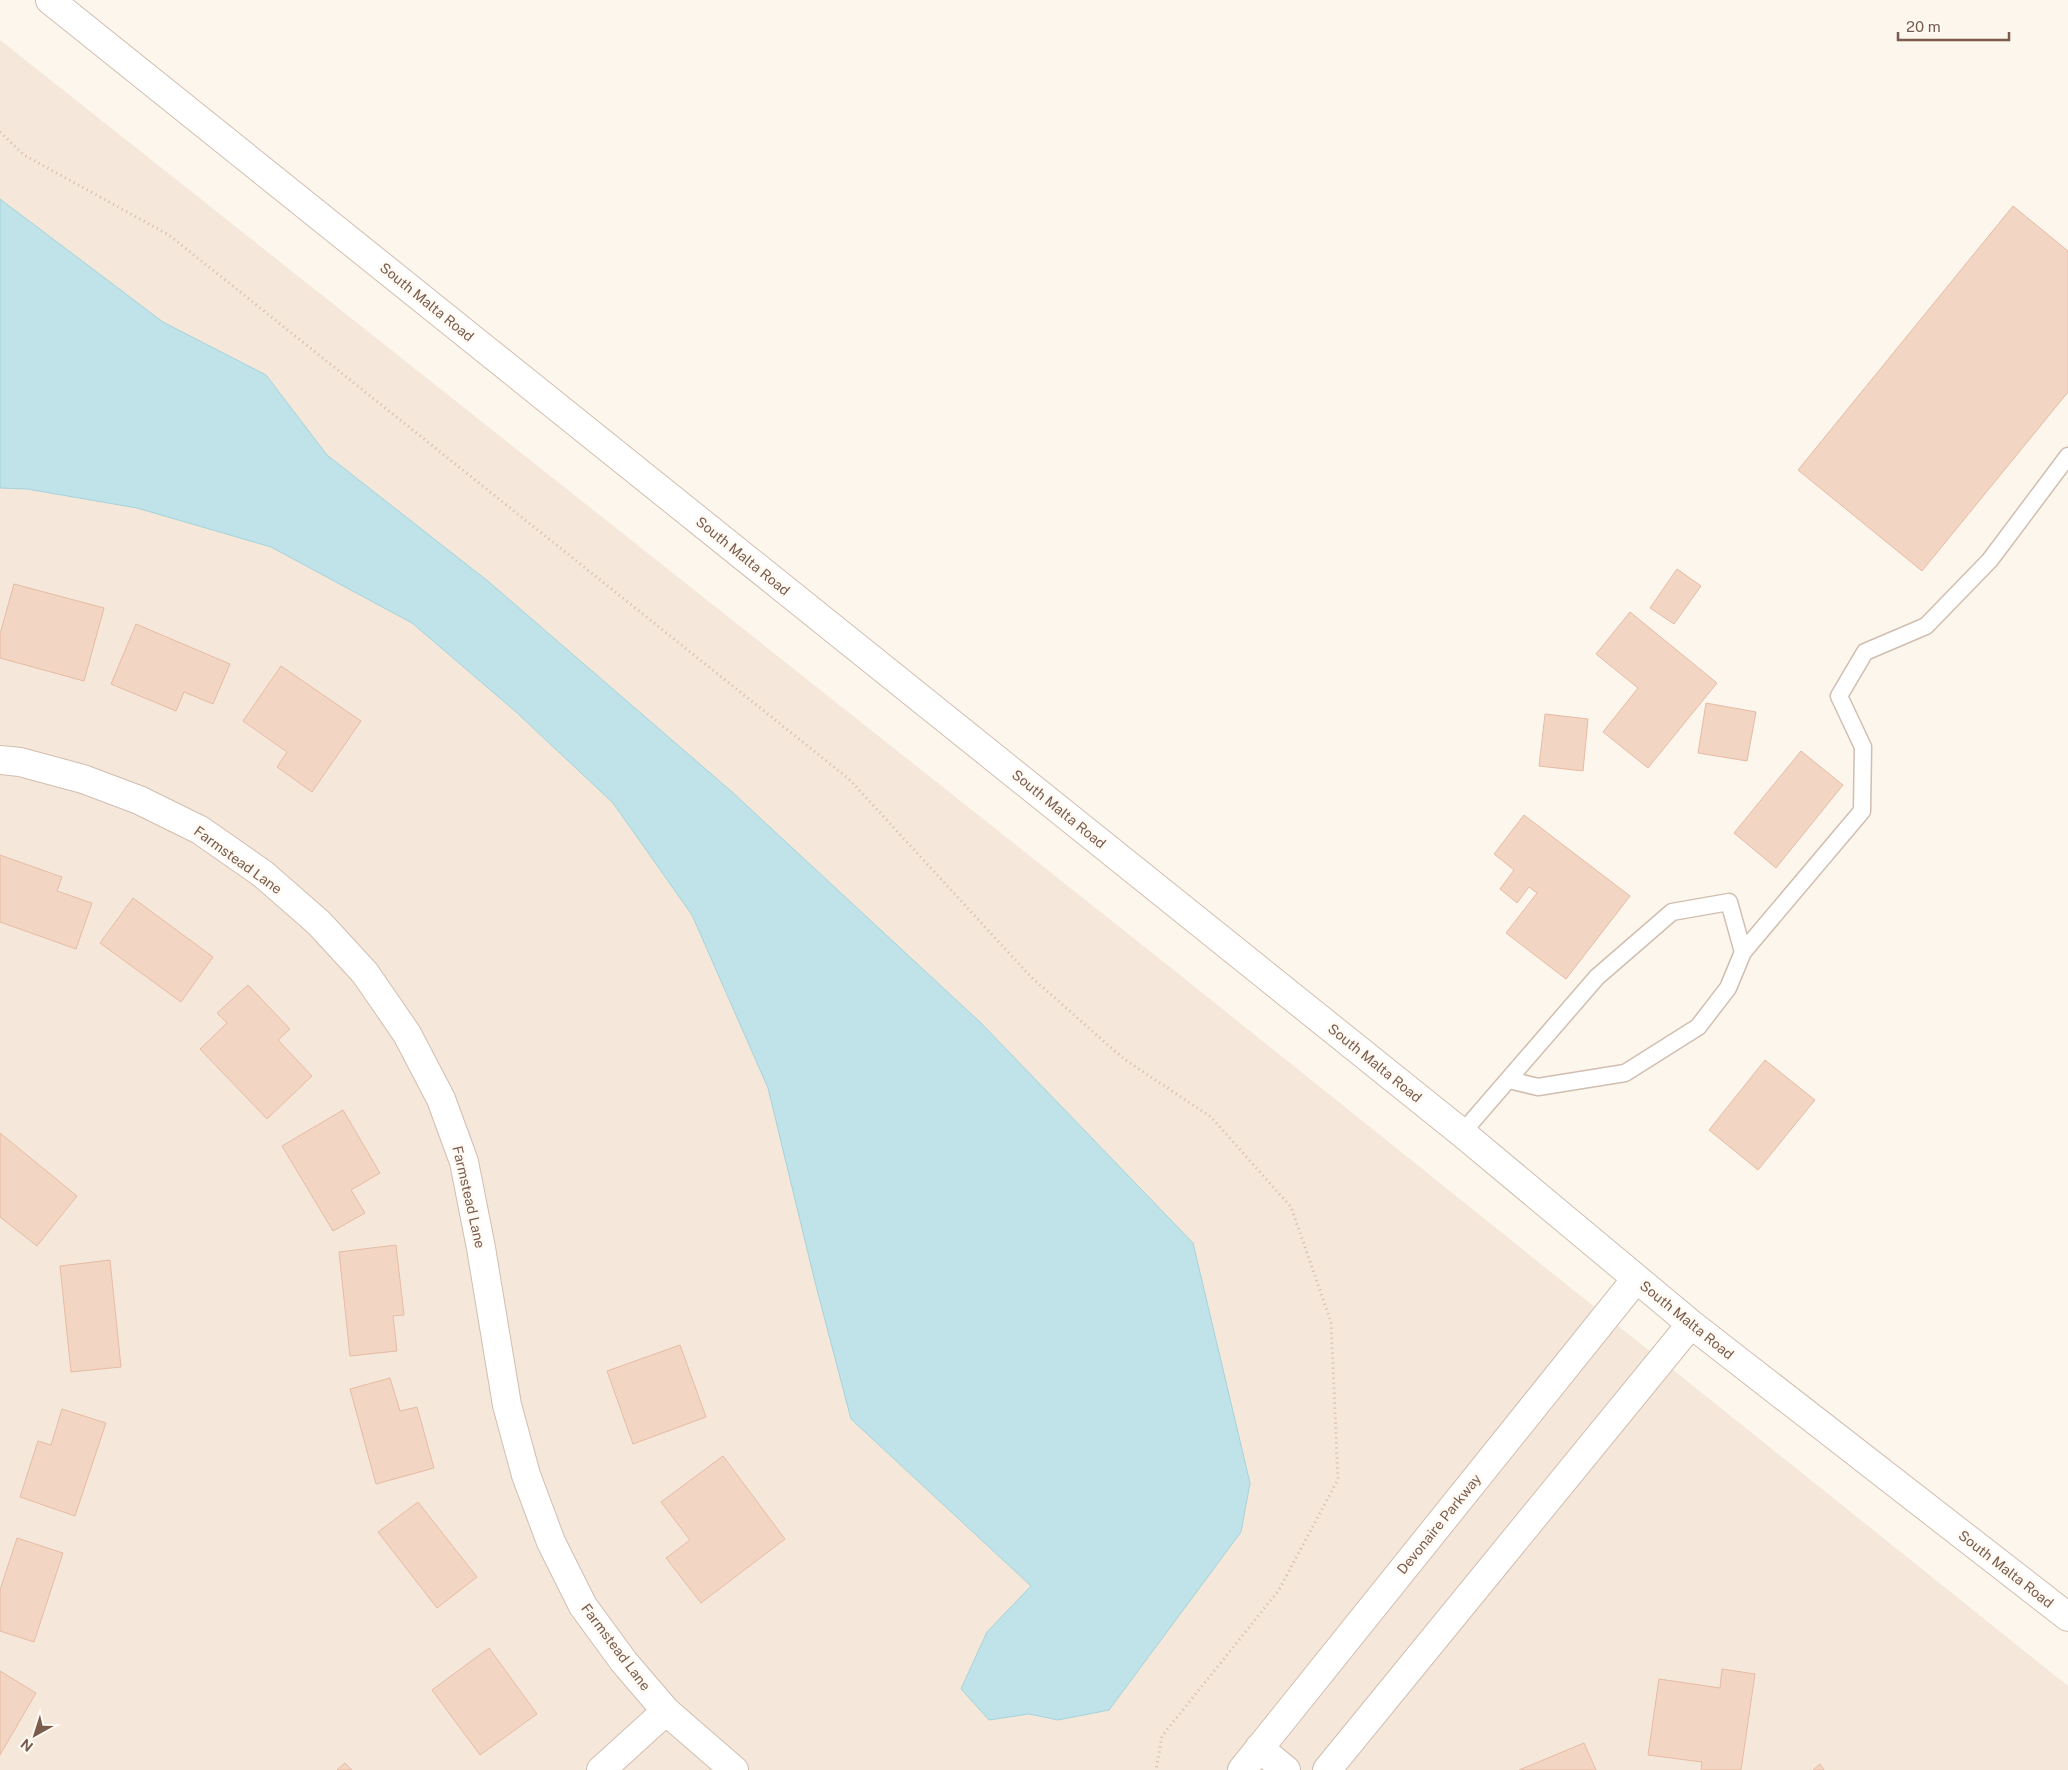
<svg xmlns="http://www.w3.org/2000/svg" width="2068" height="1770" font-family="'Public Sans',sans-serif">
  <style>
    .residential { fill: #f5e8da }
    .water { fill: #bfe3e8; stroke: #a5d3da }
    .building { fill: #f3d5c3; stroke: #e6bba3 }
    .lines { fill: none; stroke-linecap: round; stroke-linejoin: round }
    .service-casing { stroke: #d1beb0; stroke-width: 19 }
    .minor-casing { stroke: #d1beb0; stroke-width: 30 }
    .path { stroke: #d9b8a5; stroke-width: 3; stroke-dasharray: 1 4; stroke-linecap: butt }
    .service { stroke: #fff; stroke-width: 16 }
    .minor { stroke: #fff; stroke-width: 28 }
    .labels { text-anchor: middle; stroke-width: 5; stroke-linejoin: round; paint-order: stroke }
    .street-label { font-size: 14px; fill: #7a5c4d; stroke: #fffaf3 }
  </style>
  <rect width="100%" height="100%" fill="#fdf6ec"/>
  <path class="residential" d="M0,40L1165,963L2068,1686V1770H0Z"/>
  <path class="water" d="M0,199L163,322L266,375L327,455L489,582L731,791L981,1023L1193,1243L1250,1483L1241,1532L1109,1710L1058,1720L1029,1714L989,1720L961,1689L987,1632L1031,1586L851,1419L815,1282L768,1088L692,915L613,803L515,711L412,623L271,547L137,508L27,489L0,488Z"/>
  <path class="building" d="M2013,206L2068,251V392L1922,571L1798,470Z
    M1677,569L1701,586L1674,624L1650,608Z
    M14,584L104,608L84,681L0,658V634Z
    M1630,612L1717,683L1648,768L1603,732L1638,688L1596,654Z
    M136,624L230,664L213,704L184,692L176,711L111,684Z
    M281,666L361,721L312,792L277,767L287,752L243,721Z
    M1706,703L1756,712L1747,761L1698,753Z
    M1545,714L1588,719L1583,771L1539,766Z
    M1801,751L1843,785L1776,868L1734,833Z
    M1524,815L1630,896L1566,979L1506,933L1537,893L1529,887L1517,903L1500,889L1514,870L1494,854Z
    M0,855L62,877L57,891L92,903L76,949L0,922Z
    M133,898L213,957L181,1002L100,943Z
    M248,985L290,1029L278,1040L312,1076L267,1119L200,1049L227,1023L217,1013Z
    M1765,1060L1815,1100L1758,1170L1709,1130Z
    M343,1110L380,1173L351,1190L365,1213L333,1231L282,1146Z
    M0,1133L77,1196L37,1246L0,1217Z
    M396,1245L404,1315L393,1316L397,1351L350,1356L339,1252Z
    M110,1260L121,1367L71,1372L60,1266Z
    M680,1345L706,1417L633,1444L607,1371Z
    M390,1378L400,1411L417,1407L434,1468L376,1484L350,1389Z
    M62,1409L106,1423L75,1516L20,1497L38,1441L51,1445Z
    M723,1456L785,1539L701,1603L666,1558L690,1540L661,1502Z
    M418,1502L477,1577L437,1608L378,1532Z
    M17,1538L63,1553L34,1642L0,1631V1590Z
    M489,1648L537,1714L480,1755L432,1690Z
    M1722,1669L1755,1674L1741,1770H1701L1702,1762L1648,1755L1659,1679L1720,1688Z
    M0,1671L36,1693L0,1755Z
    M1584,1743L1596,1770H1519Z
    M345,1763L352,1770H337Z
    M1820,1764L1824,1770H1813Z"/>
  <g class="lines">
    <defs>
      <path id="service" d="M1743,952L1862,811L1863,747L1839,696L1865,652L1926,626L1990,560L2068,456
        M1462,1133L1597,977L1672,912L1729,902L1743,952L1728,988L1698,1027L1625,1073L1538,1087L1509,1080"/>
      <path id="minor" d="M50,0L1462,1133L1691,1324L2068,1617
        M0,760L20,762L83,779L139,800L200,830L263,874L319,923L365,973L407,1034L441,1099L464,1162L481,1248L507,1405L526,1475L551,1542L583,1606L624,1662L666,1711L734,1770
        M1259,1748L1286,1770
        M601,1770L666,1711
        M1242,1770L1636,1279
        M1327,1770L1691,1324"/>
    </defs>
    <use href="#service" class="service-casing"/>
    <use href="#minor" class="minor-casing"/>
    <path class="path" d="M0,132L24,155L169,235L849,779L1031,977L1124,1059L1211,1117L1291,1207L1331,1322L1338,1479L1279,1590L1162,1736L1156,1770"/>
    <use href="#service" class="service"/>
    <use href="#minor" class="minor"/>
  </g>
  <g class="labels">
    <g class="street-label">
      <text transform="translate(427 302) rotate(39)" y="5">South Malta Road</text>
      <text transform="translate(743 556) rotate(39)" y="5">South Malta Road</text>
      <text transform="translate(1059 809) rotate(39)" y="5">South Malta Road</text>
      <text transform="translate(238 860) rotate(36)" y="5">Farmstead Lane</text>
      <text transform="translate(1375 1063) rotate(39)" y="5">South Malta Road</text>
      <text transform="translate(469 1197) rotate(77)" y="5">Farmstead Lane</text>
      <text transform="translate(1687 1320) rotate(39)" y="5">South Malta Road</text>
      <text transform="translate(1439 1524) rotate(-51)" y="5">Devonaire Parkway</text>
      <text transform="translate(2006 1569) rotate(38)" y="5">South Malta Road</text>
      <text transform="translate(616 1647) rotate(53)" y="5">Farmstead Lane</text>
    </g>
  </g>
  <g transform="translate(35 1735) rotate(219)" stroke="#fffaf3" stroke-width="4" paint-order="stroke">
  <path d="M0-4L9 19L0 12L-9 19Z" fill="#7a5c4d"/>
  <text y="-8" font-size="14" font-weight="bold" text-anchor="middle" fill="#7a5c4d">N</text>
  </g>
  <path d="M1898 32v8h111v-8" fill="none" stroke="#7a5c4d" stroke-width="2.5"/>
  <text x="1906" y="32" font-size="15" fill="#7a5c4d" stroke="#fffaf3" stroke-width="4" paint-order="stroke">20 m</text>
</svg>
